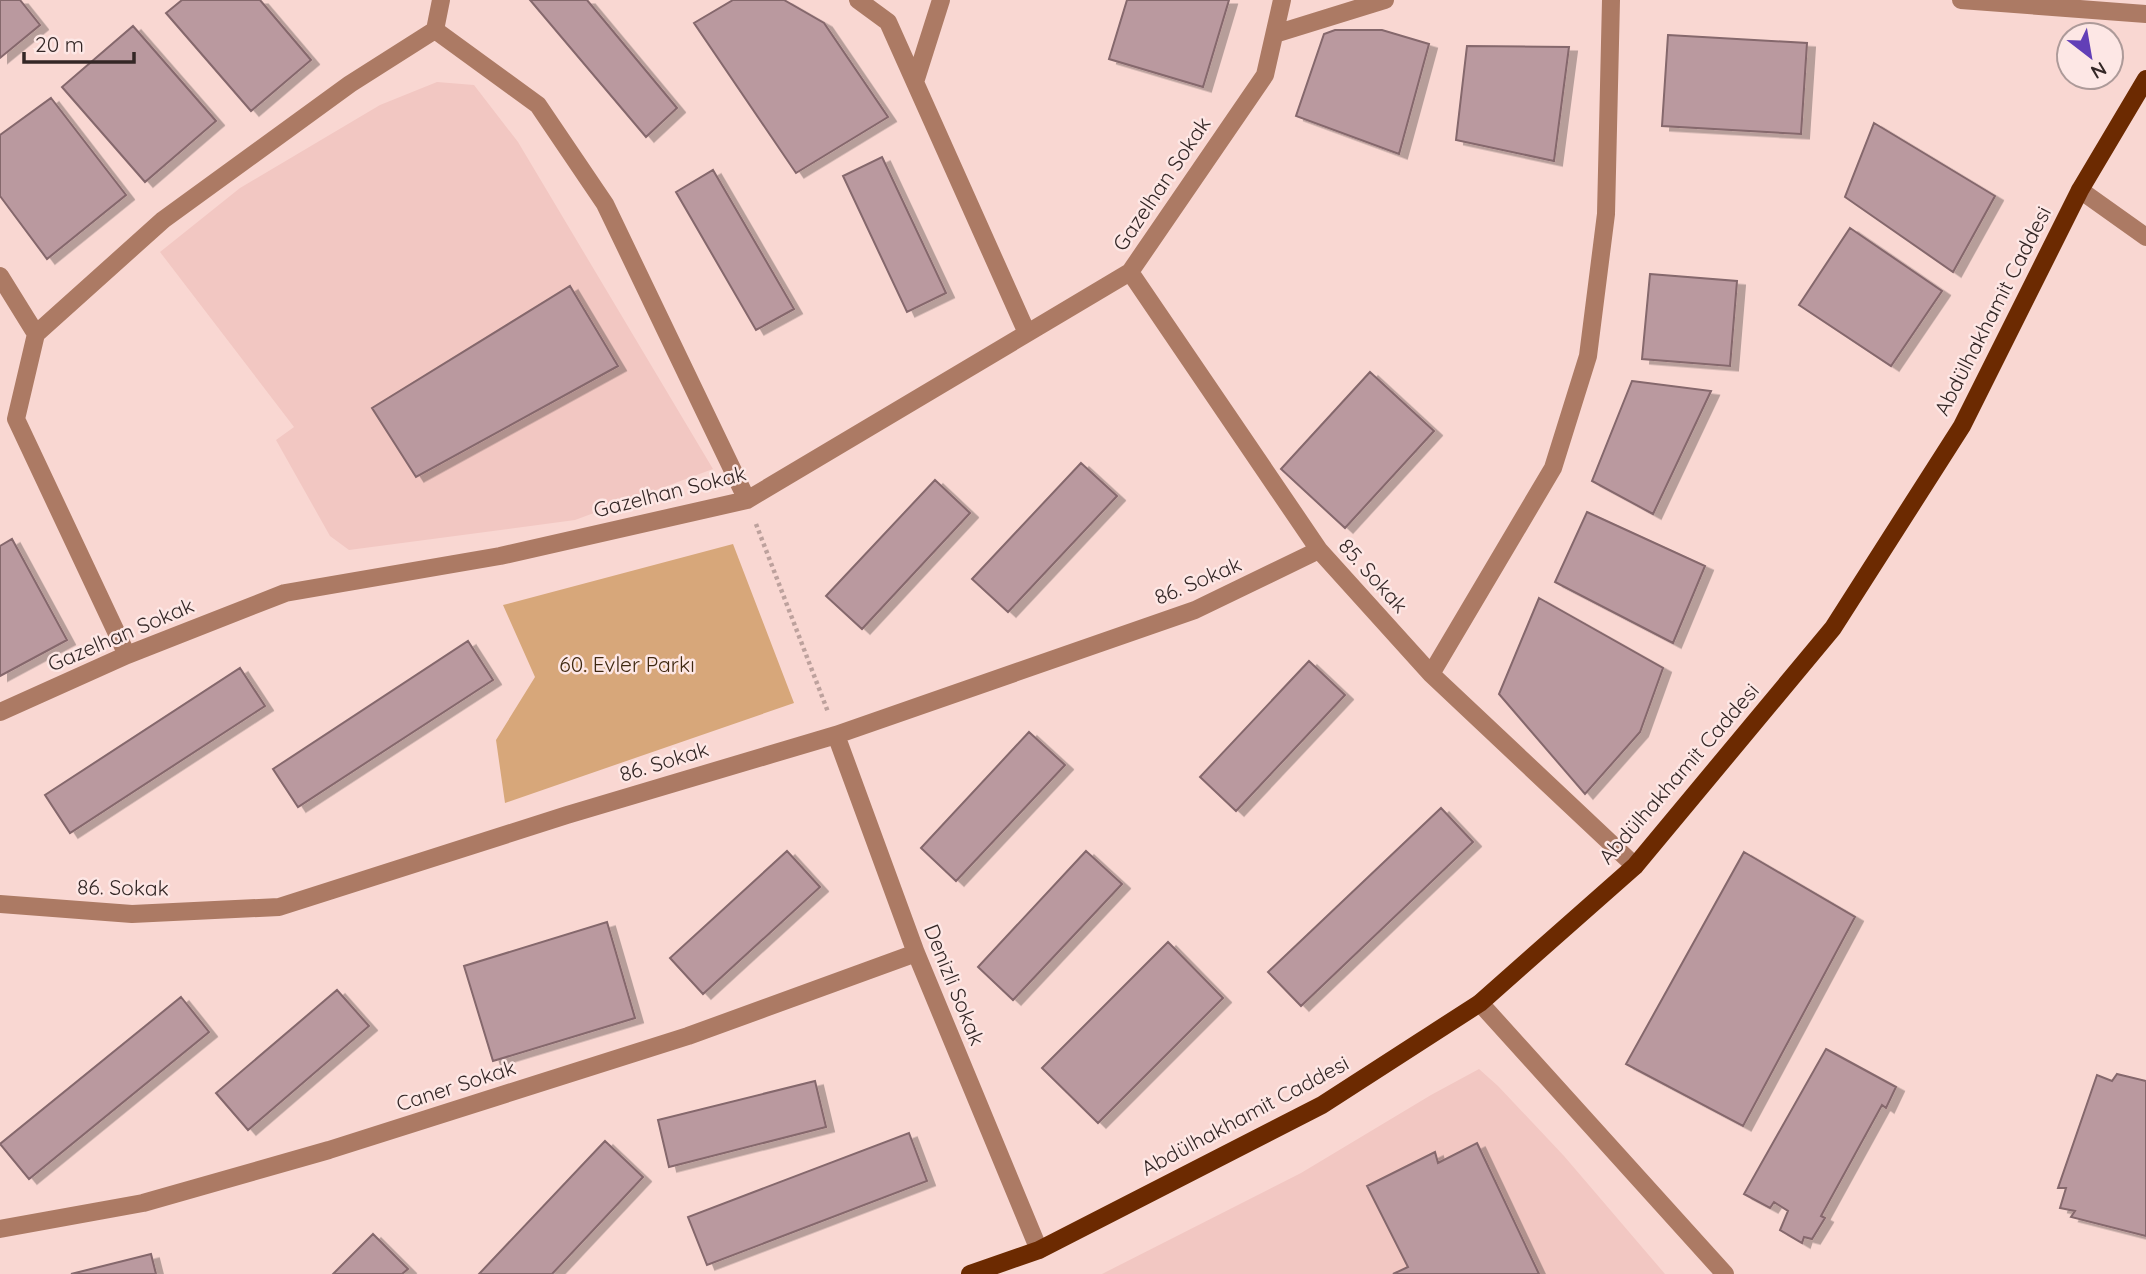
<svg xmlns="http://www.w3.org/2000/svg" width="2146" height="1274" font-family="Quicksand,sans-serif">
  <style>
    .built { fill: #f2c7c2 }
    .green { fill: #d7a77a }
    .building { fill: #ba999f; stroke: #85676c; stroke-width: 2; filter: url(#shadow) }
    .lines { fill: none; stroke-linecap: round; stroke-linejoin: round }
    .path { stroke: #bda19d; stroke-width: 4.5; stroke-dasharray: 3.5 3.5; stroke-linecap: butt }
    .minor { stroke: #ac7a64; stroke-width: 18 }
    .major { stroke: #6c2a01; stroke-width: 18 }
    .labels { text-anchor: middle; stroke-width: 5; stroke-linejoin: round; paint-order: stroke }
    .street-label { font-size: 21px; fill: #342726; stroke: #fde7e5 }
    .park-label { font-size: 21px; fill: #3f2810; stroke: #fde7e5 }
  </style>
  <defs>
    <filter id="shadow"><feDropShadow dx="8" dy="4.5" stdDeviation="0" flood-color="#0004"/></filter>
  </defs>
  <rect width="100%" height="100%" fill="#f9d7d2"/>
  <path class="built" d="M437,82L474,85L518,142L713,469L575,520L349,550L330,536L276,440L294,427L160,252L240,188L380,105Z
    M1479,1069L1498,1086L1564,1156L1665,1274H1102L1301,1173L1431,1095Z"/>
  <path class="green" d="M733,544L794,703L505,803L496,740L535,677L503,605Z"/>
  <path class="building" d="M0,0H20L40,25L0,58Z
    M182,0H260L311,60L251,111L166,13Z
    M530,0H587L677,108L646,137Z
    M733,0H784L824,23L888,117L796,173L694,23Z
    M1127,0H1229L1203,87L1109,59Z
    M133,26L216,121L145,182L62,87Z
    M1335,30H1382L1429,44L1399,154L1296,116L1324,34Z
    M1668,35L1807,43L1801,134L1662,126Z
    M1467,46L1569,47L1554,161L1456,140Z
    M51,98L126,195L47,259L0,196V135Z
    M1874,123L1995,196L1953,272L1845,197Z
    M882,157L946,293L907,312L843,176Z
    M713,170L794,309L756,330L676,192Z
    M1850,228L1942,291L1891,366L1799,305Z
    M1650,274L1737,281L1730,366L1642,359Z
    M570,286L618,366L416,477L372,408Z
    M1370,372L1434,431L1345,528L1281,469Z
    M1632,381L1711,391L1653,514L1592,481Z
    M1081,463L1117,496L1008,612L972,579Z
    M935,480L970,513L862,629L826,596Z
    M1587,512L1705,566L1673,643L1555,582Z
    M12,539L67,640L0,676V546Z
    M1539,598L1663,668L1640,732L1585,794L1499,694Z
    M468,641L493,680L298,807L273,769Z
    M1309,661L1345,695L1236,811L1200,777Z
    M240,668L265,706L70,833L45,795Z
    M1029,732L1065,765L956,881L921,848Z
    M1441,808L1473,842L1301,1006L1268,972Z
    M787,851L820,887L703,994L670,958Z
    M1086,851L1122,884L1013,1000L978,967Z
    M1744,852L1855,917L1743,1126L1626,1064Z
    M607,922L635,1018L493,1061L464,966Z
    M1168,942L1223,998L1098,1123L1042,1068Z
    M337,990L369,1026L248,1130L216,1093Z
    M181,997L209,1032L29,1179L0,1144Z
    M1826,1049L1896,1087L1886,1108L1882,1105L1821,1216L1825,1218L1812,1239L1804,1237L1802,1243L1780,1230L1788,1211L1774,1202L1770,1208L1744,1194Z
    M2117,1074L2146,1081V1236L2071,1217L2075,1211L2060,1208L2066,1188H2058L2097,1075L2112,1081Z
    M815,1081L826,1127L669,1167L658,1120Z
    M909,1133L927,1181L707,1265L688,1217Z
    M605,1141L643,1177L552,1274H479Z
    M1477,1143L1539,1274H1393L1408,1267L1367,1186L1435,1152L1438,1163Z
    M373,1234L408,1269L402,1274H333Z
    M151,1254L156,1274H71Z"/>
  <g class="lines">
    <path class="path" d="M756,524L828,712"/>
    <path class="minor" d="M441,0L435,30L538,105L605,204L747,500
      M858,0L888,22L1027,333
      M1961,0L2146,14
      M1275,34L1385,0
      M915,82L941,0
      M2080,190L2146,237
      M1130,272L1319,550L1431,674L1635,866
      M0,276L36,334
      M127,655L16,419L36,334L163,220L350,84L435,30
      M1431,674L1553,468L1588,356L1606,214L1611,0
      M0,712L127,655L285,593L500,556L747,500L1130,272L1265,75L1282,0
      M836,735L916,953L1039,1250
      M0,904L132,914L279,907L567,815L836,735L1195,610L1319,550
      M1480,1003L1725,1274
      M0,1229L143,1203L329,1150L688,1036L916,953"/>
    <path class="major" d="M970,1274L1039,1250L1322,1105L1480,1003L1635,866L1833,628L1962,426L2080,190L2146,79"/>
  </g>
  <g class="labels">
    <g class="street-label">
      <text transform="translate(1162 184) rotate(-56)" y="7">Gazelhan Sokak</text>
      <text transform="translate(1993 311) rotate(-63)" y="7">Abdülhakhamit Caddesi</text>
      <text transform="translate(670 492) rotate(-14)" y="7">Gazelhan Sokak</text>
      <text transform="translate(1373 576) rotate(48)" y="7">85. Sokak</text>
      <text transform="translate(1198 581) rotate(-23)" y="7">86. Sokak</text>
      <text transform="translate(121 635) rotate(-23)" y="7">Gazelhan Sokak</text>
      <text transform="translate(664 762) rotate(-17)" y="7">86. Sokak</text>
      <text transform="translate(1679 774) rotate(-49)" y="7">Abdülhakhamit Caddesi</text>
      <text transform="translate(123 888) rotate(1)" y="7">86. Sokak</text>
      <text transform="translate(954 985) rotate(68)" y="7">Denizli Sokak</text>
      <text transform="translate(456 1086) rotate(-18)" y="7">Caner Sokak</text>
      <text transform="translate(1245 1116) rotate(-28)" y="7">Abdülhakhamit Caddesi</text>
    </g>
    <g class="park-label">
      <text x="627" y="672">60. Evler Parkı</text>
    </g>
  </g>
  <g transform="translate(2090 56) rotate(149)"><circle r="33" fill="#fde7e5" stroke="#ad9a99" stroke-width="2"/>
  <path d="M0-5L12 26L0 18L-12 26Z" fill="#623fb7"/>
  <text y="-10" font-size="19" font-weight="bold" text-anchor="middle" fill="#342726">N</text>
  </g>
  <path d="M24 52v10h110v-10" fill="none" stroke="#342726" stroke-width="3.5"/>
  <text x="35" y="52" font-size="21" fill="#342726" stroke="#fde7e5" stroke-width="5" paint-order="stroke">20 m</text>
</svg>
